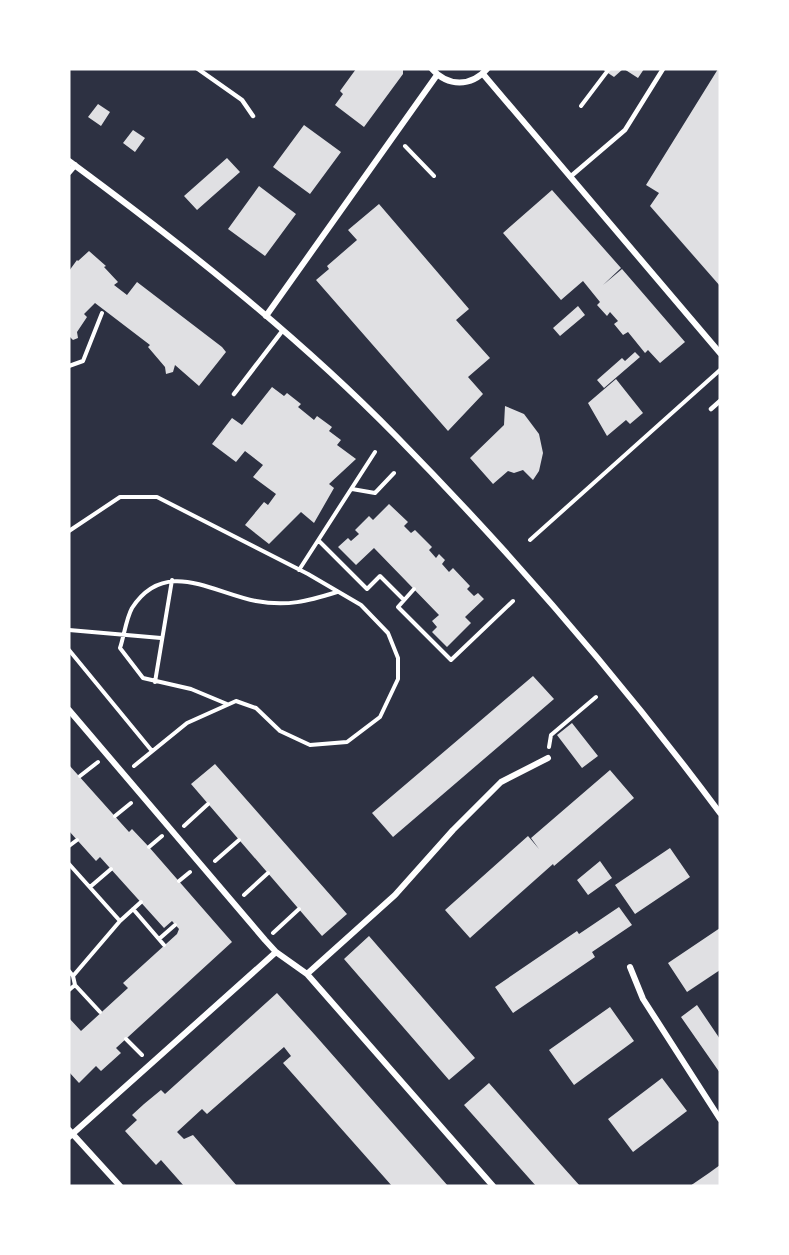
<svg xmlns="http://www.w3.org/2000/svg" width="789" height="1255" font-family="Helvetica,sans-serif">
  <style>
    .building { fill: #e0e0e3 }
    .lines { fill: none; stroke-linecap: round; stroke-linejoin: round }
    .path { stroke: #fff; stroke-width: 4 }
    .service { stroke: #fff; stroke-width: 4.5 }
    .minor { stroke: #fff; stroke-width: 6 }
  </style>
  <rect width="100%" height="100%" fill="#2d3142"/>
  <path class="building" d="M356,69H403V74L364,127L335,105L343,94L340,91Z
    M602,69H623L614,77Z
    M624,69H644L638,78Z
    M718,69H720V286L650,206L659,193L646,185Z
    M98,104L110,112L101,126L88,117Z
    M304,125L341,152L310,194L273,167Z
    M133,130L145,138L135,152L123,143Z
    M227,158L240,172L197,210L184,196Z
    M259,186L296,214L265,256L228,229Z
    M552,190L621,268L603,285L622,269L685,342L660,363L648,350L645,353L628,332L623,335L614,324L618,321L610,312L607,316L597,305L600,302L583,281L561,300L503,233Z
    M379,204L469,309L456,320L490,358L468,377L483,394L448,431L316,280L329,269L327,266L357,240L348,230Z
    M89,251L106,266L104,267L118,282L114,285L127,295L137,282L222,347L226,352L199,386L175,365L173,372L166,374L165,367L148,347L150,345L95,303L84,314L87,317L77,332L78,338L73,340L70,337L69,271L77,260L78,261Z
    M578,306L585,315L560,336L553,328Z
    M635,352L640,357L604,388L597,380L622,358L625,361Z
    M616,379L643,413L630,424L626,420L607,436L588,403Z
    M272,387L284,396L287,393L301,404L298,407L314,420L317,416L332,427L329,431L341,440L337,445L356,459L329,484L334,488L314,523L301,512L269,544L245,525L264,502L268,505L276,494L253,477L263,465L245,451L236,462L212,444L232,418L242,425Z
    M505,406L524,414L539,434L543,453L539,471L533,480L523,470L514,473L508,471L493,484L470,458L504,425Z
    M389,504L408,522L404,526L411,533L415,530L432,547L429,550L436,558L439,554L445,560L442,564L449,572L453,568L470,586L467,589L474,596L478,593L484,599L465,617L471,623L447,647L432,632L437,627L432,621L439,615L374,548L356,565L338,547L348,538L351,541L359,534L355,530L369,516L373,520Z
    M533,676L554,699L393,837L372,813Z
    M572,723L598,756L582,768L557,735Z
    M215,764L347,914L322,936L191,784Z
    M69,765L129,832L132,829L149,847L232,942L116,1048L121,1053L101,1071L96,1066L79,1083L69,1072V1018L81,1031L128,988L123,983L177,934L179,929L172,921L164,928L100,857L96,861L69,831Z
    M610,770L634,798L554,866L553,864L470,938L445,910L528,836L539,849L531,838Z
    M670,848L690,877L635,914L615,885Z
    M600,861L612,878L588,895L577,880Z
    M619,907L632,925L592,952L595,957L513,1013L495,987L577,931L579,934Z
    M720,928V970L687,992L668,963Z
    M369,936L475,1058L449,1080L344,959Z
    M277,993L315,1035L448,1186H392L283,1063L291,1056L284,1047L207,1114L202,1109L177,1132L184,1139L193,1135L237,1186H184L161,1160L156,1165L125,1131L137,1120L132,1115L144,1104L161,1090L165,1094Z
    M697,1005L720,1039V1073L681,1017Z
    M610,1007L634,1041L574,1085L549,1050Z
    M662,1078L687,1111L633,1152L608,1119Z
    M489,1083L555,1158L580,1186H536L464,1105Z
    M720,1165V1186H690L709,1173Z"/>
  <g class="lines">
    <path class="path" d="M581,106L609,69
      M405,146L434,176
      M69,366L83,361L102,313
      M352,489L375,493L394,473
      M69,531L120,497H157L308,574L361,605L388,633L398,658V679L380,717L347,742L310,745L280,731L256,708L236,701L187,723L134,766
      M530,540L720,370
      M319,541L367,589L380,576L404,600
      M299,570L375,452
      M414,589L398,607L451,660L513,601
      M69,630L161,638
      M69,650L152,751
      M155,682L172,580
      M227,704L191,689L143,678L120,648C124,636 126,619 132,608C165,557 213,593 256,601C287,607 308,601 337,592
      M549,747L551,735L596,697
      M80,776L98,762
      M115,816L131,803
      M184,826L208,804
      M69,846L77,840
      M149,847L162,836
      M215,861L239,840
      M69,864L120,921L73,976
      M179,881L190,872
      M90,887L111,869
      M244,895L268,873
      M133,909L164,945
      M120,921L141,902
      M273,933L299,909
      M159,939L175,925
      M69,971L73,976L75,985L100,1012
      M69,990L75,985
      M126,1039L142,1055"/>
    <path class="service" d="M198,69L242,100L253,116
      M570,177L625,130L663,69
      M234,394L283,330
      M711,409L720,401"/>
    <path class="minor" d="M432,69C448,87 471,87 487,69
      M483,74L720,353
      M69,161C183,245 297,335 396,436C512,554 621,680 720,813
      M69,172L75,165
      M266,316L437,75
      M69,710L265,940L276,952L307,974L493,1186
      M630,967L643,999L720,1119
      M307,974L395,895L453,830L501,782L548,758
      M69,1130L120,1186
      M69,1137L276,952"/>
  </g>
  <rect width="789" height="1255" fill="none" stroke="#ffffff" stroke-width="141"/>
</svg>
